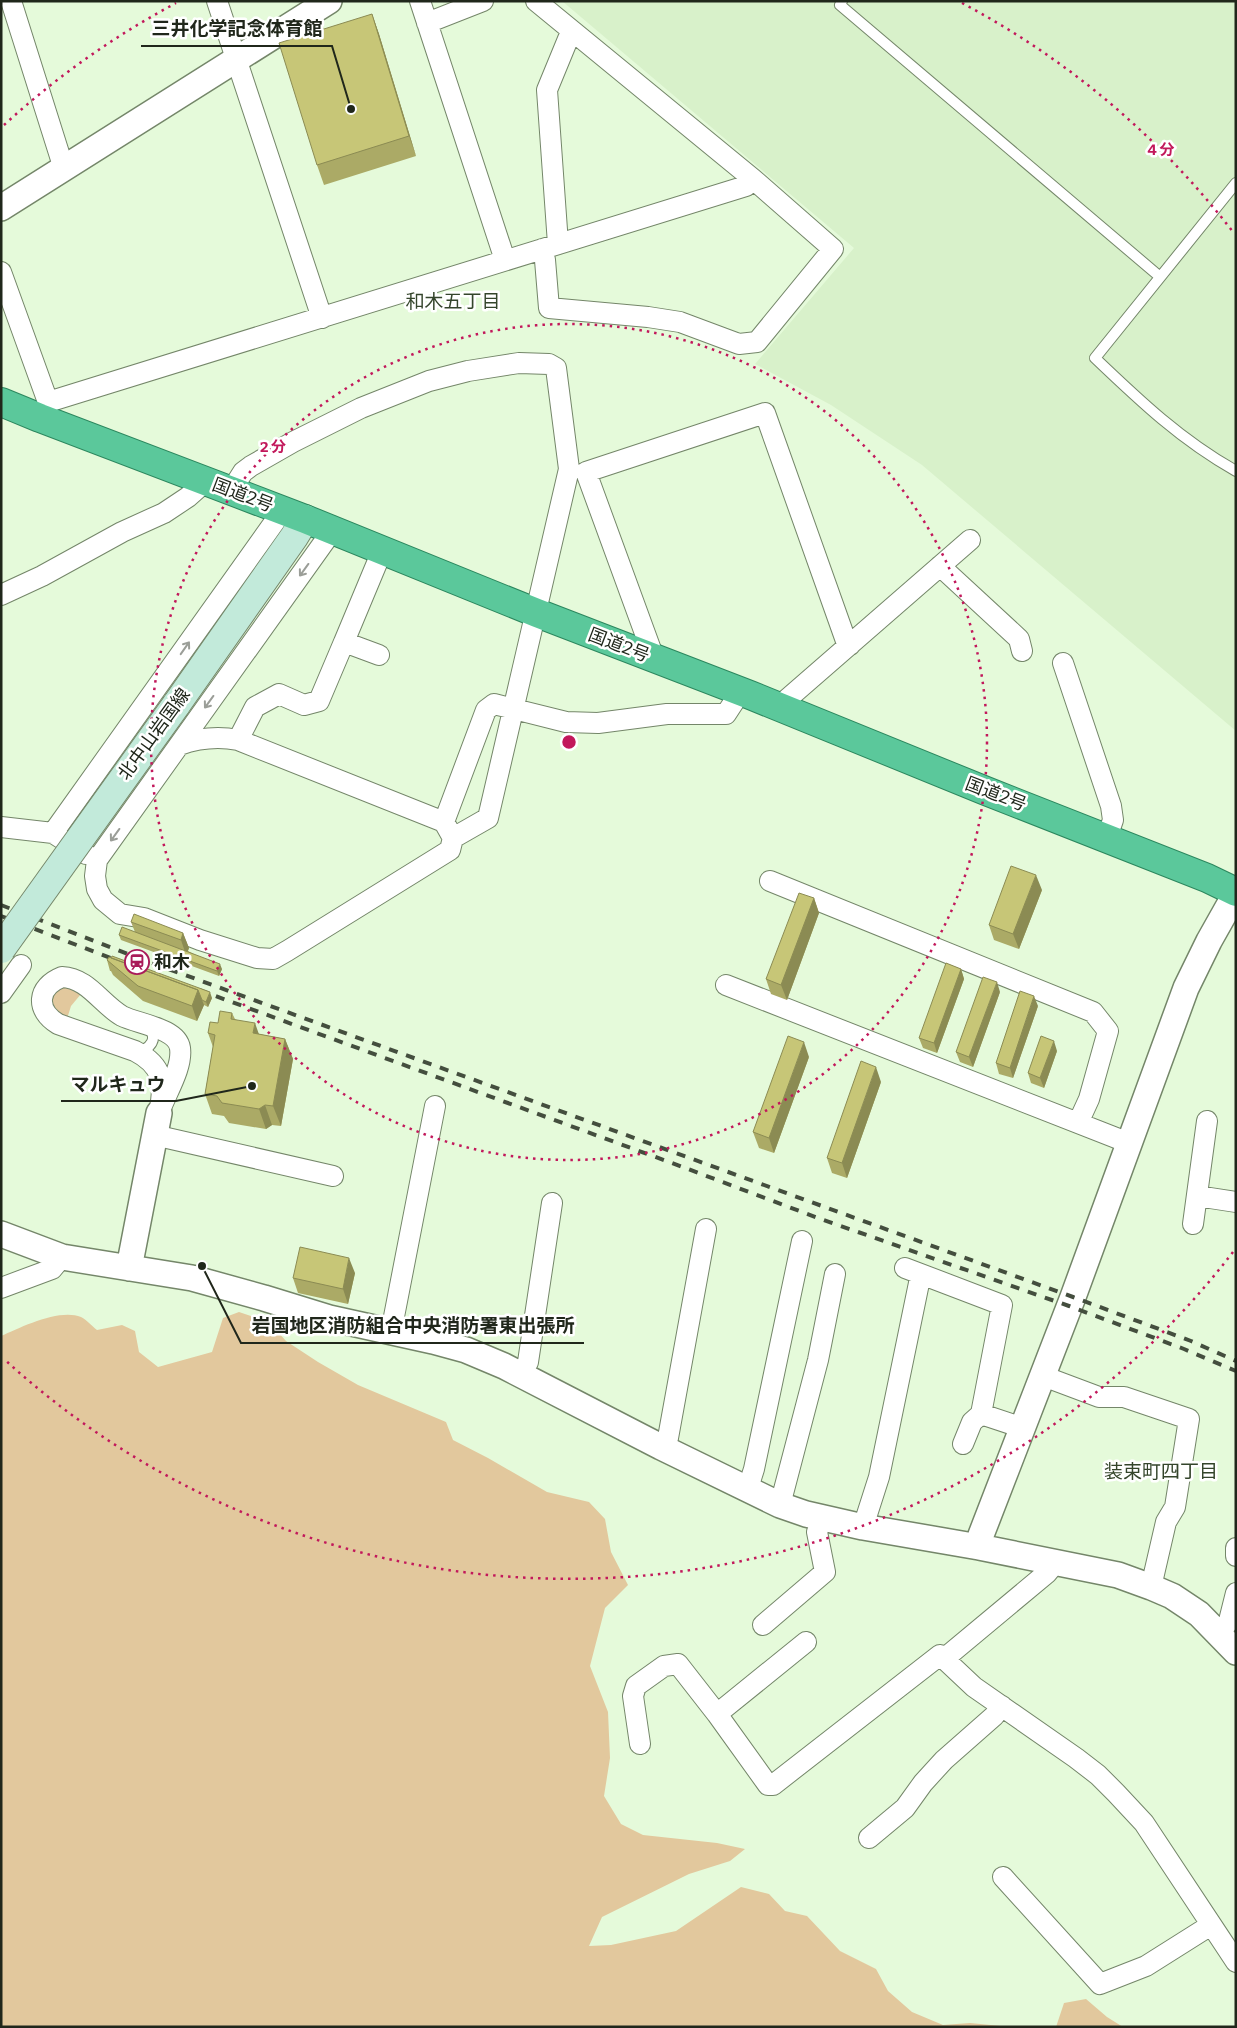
<svg xmlns="http://www.w3.org/2000/svg" width="1237" height="2028" font-family="Bitter,'Noto Sans JP',serif">
  <style>
    .built { fill: #d8f1ca }
    .green { fill: #e2c89d }
    .lines { fill: none; stroke-linecap: round; stroke-linejoin: round }
    .service-casing { stroke: #748669; stroke-width: 12 }
    .minor-casing { stroke: #748669; stroke-width: 22 }
    .tertiary-casing { stroke: #748669; stroke-width: 28 }
    .secondary-casing { stroke: #748669; stroke-width: 30 }
    .trunk-casing { stroke: #2c875e; stroke-width: 30 }
    .service { stroke: #fff; stroke-width: 10 }
    .minor { stroke: #fff; stroke-width: 20 }
    .tertiary { stroke: #fff; stroke-width: 25 }
    .secondary { stroke: #c2eada; stroke-width: 28 }
    .trunk { stroke: #5bc89b; stroke-width: 28 }
    .rail { stroke: #444e3e; stroke-width: 4; stroke-dasharray: 9 9; stroke-linecap: butt }
    .secondary-bridge-casing { stroke: #748669; stroke-width: 30; stroke-linecap: butt }
    .secondary-bridge { stroke: #c2eada; stroke-width: 28 }
    .wall { fill: #abaa66 }
    .shaded-wall { fill: #8b8b53 }
    .building { fill: #c7c677; stroke: #8b8b53 }
    .oneway { stroke: #9b9e98 }
    .ring { fill: none; stroke: #c2185b; stroke-width: 2.5; stroke-dasharray: 2.5 5 }
    .labels { text-anchor: middle; stroke-width: 5; stroke-linejoin: round; paint-order: stroke }
    .street-label { font-size: 18px; fill: #20271b; stroke: #fff }
    .poi-label { font-size: 18px; font-weight: bold; fill: #20271b; stroke: #fff; text-anchor: start }
    .neighbourhood-label { font-size: 19px; fill: #34452b; stroke: #fff }
    .centre { fill: #c2185b; stroke: #fff; stroke-width: 2.5 }
    .ring-label { font-size: 15px; text-anchor: middle; font-weight: bold; fill: #c2185b; stroke: #fff; stroke-width: 5; stroke-linejoin: round; paint-order: stroke }
    .leader { fill: none; stroke: #20271b; stroke-width: 2 }
    .callout-dot { fill: #20271b; stroke: #fff; stroke-width: 2 }
    .callout-label { font-size: 19px; text-anchor: middle; font-weight: bold; fill: #20271b; stroke: #fff; stroke-width: 5; stroke-linejoin: round; paint-order: stroke }
  </style>
  <rect width="100%" height="100%" fill="#e5fada"/>
  <path class="built" d="M562,1H1236V731L922,465L831,405L755,364L854,248Z"/>
  <path class="green" d="M68,985L81,994L71,1006L66,1022L58,1014L51,1000L54,992Z
    M239,1312L269,1322L286,1341L318,1362L358,1385L446,1422L453,1440L488,1458L547,1492L589,1502L605,1519L611,1552L628,1585L605,1608L590,1666L608,1712L610,1758L604,1796L621,1824L643,1835L717,1843L745,1849L730,1861L689,1874L602,1917L589,1946L611,1945L676,1931L741,1887L769,1894L785,1911L807,1916L840,1951L876,1969L888,1991L912,2012L943,2025L970,2023L1011,2027H1V1336C21,1327 60,1308 81,1317C87,1320 92,1326 97,1330L122,1325L135,1331L139,1352L158,1367L212,1352L223,1318Z
    M1086,1999L1107,2017L1123,2027H1056L1064,2003Z"/>
  <g class="lines">
    <defs>
      <path id="service" d="M842,1L840,5L1159,276
        M1236,183L1095,358C1140,401 1181,440 1236,471
        M136,1051C150,1051 160,1037 147,1027"/>
      <path id="minor" d="M11,1L64,169
        M217,1L322,318
        M420,1L505,260
        M536,1L753,179L833,249L757,342L739,344L680,322L648,317L549,308L545,260L542,249
        M427,23L483,1
        M558,244L547,90L568,39L573,32
        M1,272L48,402
        M40,418L48,402L746,186L753,179
        M231,491L243,472L251,466L293,442L361,408L429,381L468,371L519,363L549,364L556,368L569,469L488,818L453,838L450,850L287,951L273,959L257,958L200,940L144,918L120,914L103,900L97,889L95,876L97,860L332,531
        M940,566L1019,639L1022,651
        M1,595L42,576L122,532L164,513L188,497L206,481
        M379,655L344,642L382,551
        M654,658L586,472L765,413L846,641L850,645
        M1063,663L1111,806L1113,820L1107,837
        M782,709L785,701L970,540
        M238,740L255,707L279,694L304,705L319,701L344,642
        M179,745C199,738 217,736 238,740L444,822
        M1,827L53,833
        M453,838L444,822L486,710L494,704L566,722L598,723L667,714H726L741,691
        M86,854L53,833L283,510
        M770,881L1093,1012L1108,1031L1089,1099L1078,1123
        M62,977C88,978 101,1004 122,1016C138,1024 177,1028 180,1048C183,1068 165,1095 159,1113C165,1084 164,1066 135,1051L58,1024C35,1010 37,987 62,977Z
        M726,985L1129,1143
        M1,993L21,965
        M154,1135L333,1176
        M1197,1196L1236,1202
        M1193,1224L1207,1121
        M905,1268L1002,1305L981,1414L972,1422L963,1444
        M1,1288L52,1269L62,1257
        M391,1332L435,1106
        M521,1375L528,1362L552,1203
        M1043,1376L1099,1397H1124L1189,1419L1175,1507L1166,1522L1151,1587
        M981,1414L1023,1428
        M661,1447L668,1438L706,1229
        M748,1488L754,1469L802,1241
        M780,1505L818,1360L835,1274
        M863,1527L879,1477L919,1283L922,1276
        M1236,1548V1556
        M763,1625L825,1572L817,1532L822,1519
        M1219,1633L1229,1621L1236,1593
        M945,1658L1047,1573L1056,1562
        M717,1714L806,1642
        M640,1744L633,1696L636,1686L664,1666L678,1664L717,1714L768,1785H773L940,1655L974,1687L1076,1758L1098,1775L1116,1793L1144,1823L1236,1962
        M869,1838L905,1808L923,1783L944,1760L994,1716L1002,1706
        M1003,1877L1100,1984L1146,1966L1211,1925"/>
      <path id="tertiary" d="M1,208L329,1
        M1,1234L62,1257L192,1278L264,1298L329,1318L433,1341L466,1350L504,1366L661,1447L780,1505L806,1514L863,1527L979,1547L1118,1575L1151,1587L1172,1596L1199,1614L1236,1652
        M129,1268L159,1113
        M979,1547L981,1535L1073,1297L1186,988L1209,941L1236,893"/>
      <path id="secondary" d="M176,705L294,537L305,519"/>
      <path id="trunk" d="M1,402L40,418L305,519L537,613L750,695L986,791L1207,878L1236,892"/>
    </defs>
    <use href="#service" class="service-casing"/>
    <use href="#minor" class="minor-casing"/>
    <use href="#tertiary" class="tertiary-casing"/>
    <use href="#secondary" class="secondary-casing"/>
    <use href="#trunk" class="trunk-casing"/>
    <use href="#service" class="service"/>
    <use href="#minor" class="minor"/>
    <use href="#tertiary" class="tertiary"/>
    <use href="#secondary" class="secondary"/>
    <use href="#trunk" class="trunk"/>
    <path class="rail" d="M1,905L138,958L1073,1297L1191,1341L1236,1361
      M1,916L121,962
      M199,990L672,1163L818,1218L1069,1306L1184,1349L1236,1371"/>
    <defs>
      <path id="secondary-bridge" d="M1,949L176,705"/>
    </defs>
    <use href="#secondary-bridge" class="secondary-bridge-casing"/>
    <use href="#secondary-bridge" class="secondary-bridge"/>
  </g>
  <path class="wall" d="M372,14L379,34L416,156L324,185L317,165Z
    M1042,890L1019,949L994,940L989,925Z
    M814,898L819,913L787,1000L771,994L766,979Z
    M131,922L183,933L189,948L188,951L222,969L219,976L121,940L119,935L135,932Z
    M107,960L212,998L208,1007L204,1005L197,1021L143,1001L113,975L111,971H110Z
    M961,969L964,979L937,1053L923,1048L919,1038Z
    M1000,992L973,1067L960,1062L956,1052Z
    M1038,1006L1013,1078L999,1074L996,1063Z
    M232,1013L235,1019L259,1034L285,1039L293,1059L281,1126L272,1125L266,1129L229,1123L224,1116L212,1114L205,1094L213,1047L208,1033L218,1023Z
    M1057,1051L1044,1088L1031,1083L1028,1073Z
    M809,1057L774,1153L759,1148L753,1132Z
    M881,1082L847,1178L832,1173L827,1158Z
    M355,1273L348,1304L298,1293L293,1278Z"/>
  <path class="shaded-wall" d="M372,14L379,34L416,156L409,136Z
    M1036,875L1042,890L1019,949L1013,934Z
    M814,898L819,913L787,1000L781,985Z
    M183,933L189,948L186,955L181,940Z
    M220,964L222,969L219,976L217,971Z
    M961,969L964,979L937,1053L934,1043Z
    M997,982L1000,992L973,1067L969,1057Z
    M198,990L204,1005L197,1021L192,1006Z
    M210,992L212,998L208,1007L206,1002Z
    M1034,996L1038,1006L1013,1078L1010,1068Z
    M255,1023L262,1043L253,1033Z
    M285,1039L293,1059L281,1126L273,1106Z
    M1054,1041L1057,1051L1044,1088L1040,1078Z
    M804,1042L809,1057L774,1153L769,1138Z
    M876,1067L881,1082L847,1178L842,1163Z
    M265,1105L272,1125L266,1129L259,1109Z
    M349,1258L355,1273L348,1304L343,1289Z"/>
  <path class="building" d="M372,14L409,136L317,165L279,43Z
    M1011,866L1036,875L1013,934L989,925Z
    M799,893L814,898L781,985L766,979Z
    M134,914L183,933L181,940L131,922Z
    M122,927L220,964L217,971L119,935Z
    M112,956L210,992L206,1002L202,1000L198,990L111,958Z
    M109,957L198,990L192,1006L138,986L107,960Z
    M946,963L961,969L934,1043L919,1038Z
    M983,977L997,982L969,1057L956,1052Z
    M1020,991L1034,996L1010,1068L996,1063Z
    M220,1011L232,1013L231,1019L255,1023L253,1033L285,1039L273,1106L265,1105L259,1109L222,1103L217,1096L205,1094L215,1035L208,1033L210,1022L218,1023Z
    M788,1036L804,1042L769,1138L753,1132Z
    M1041,1036L1054,1041L1040,1078L1028,1073Z
    M861,1061L876,1067L842,1163L827,1158Z
    M300,1247L349,1258L343,1289L293,1278Z"/>
  <defs><path id="oneway-shaft" d="M-6 0H5M1.5-3L5.5 0L1.5 3" fill="none" stroke-width="1.6" stroke-linecap="round" stroke-linejoin="round" transform="scale(1.25)"/></defs>
  <g class="oneway">
    <use href="#oneway-shaft" transform="translate(304 570) rotate(126)"/>
    <use href="#oneway-shaft" transform="translate(185 648) rotate(-55)"/>
    <use href="#oneway-shaft" transform="translate(209 702) rotate(126)"/>
    <use href="#oneway-shaft" transform="translate(115 835) rotate(126)"/>
  </g>
  <g class="ring">
    <circle cx="569" cy="742" r="418"/>
    <path d="M1233 1252A837 837 0 0 1 4 1359M4 125A837 837 0 0 1 176 3M962 3A837 837 0 0 1 1233 232"/>
  </g>
  <defs>
    <symbol id="station-ring" viewBox="-11 -11 22 22"><circle r="9.5" fill="#fff" stroke="#a91b59" stroke-width="1.5"/><path d="M-3-6H3Q5-6 5-4V2Q5 4 3 4L4.5 6H3L1.5 4h-3L-3 6H-4.5L-3 4Q-5 4-5 2V-4Q-5-6-3-6ZM-3.5-4v3h7v-3ZM-3.5 1v1.5H-2V1ZM2 1v1.5H3.5V1Z" fill="#a91b59"/></symbol>
  </defs>
  <g fill-rule="evenodd">
    <use href="#station-ring" x="123" y="948" width="28" height="28"/>
  </g>
  <g class="labels">
    <g class="street-label">
      <text transform="translate(243 495) rotate(21)" y="6">国道2号</text>
      <text transform="translate(619 645) rotate(21)" y="6">国道2号</text>
      <text transform="translate(154 734) rotate(-54)" y="6">北中山岩国線</text>
      <text transform="translate(996 794) rotate(21)" y="6">国道2号</text>
    </g>
    <g class="poi-label">
      <text x="154" y="968">和木</text>
    </g>
    <g class="neighbourhood-label">
      <text x="453" y="308">和木五丁目</text>
      <text x="1161" y="1478">装束町四丁目</text>
    </g>
  </g>
  <circle cx="569" cy="742" r="8" class="centre"/>
  <g class="ring-label">
    <text x="1161" y="155">4 分</text>
    <text x="273" y="452">2 分</text>
  </g>
  <path class="leader" d="M351 109L332 46H141M252 1086L176 1101H61M202 1266L241 1343H584"/>
  <g class="callout-dot">
    <circle cx="351" cy="109" r="5"/>
    <circle cx="252" cy="1086" r="5"/>
    <circle cx="202" cy="1266" r="5"/>
  </g>
  <g class="callout-label">
    <text x="237" y="35">三井化学記念体育館</text>
    <text x="118" y="1091">マルキュウ</text>
    <text x="413" y="1332">岩国地区消防組合中央消防署東出張所</text>
  </g>
  <rect width="1237" height="2028" fill="none" stroke="#20271b" stroke-width="5"/>
</svg>
